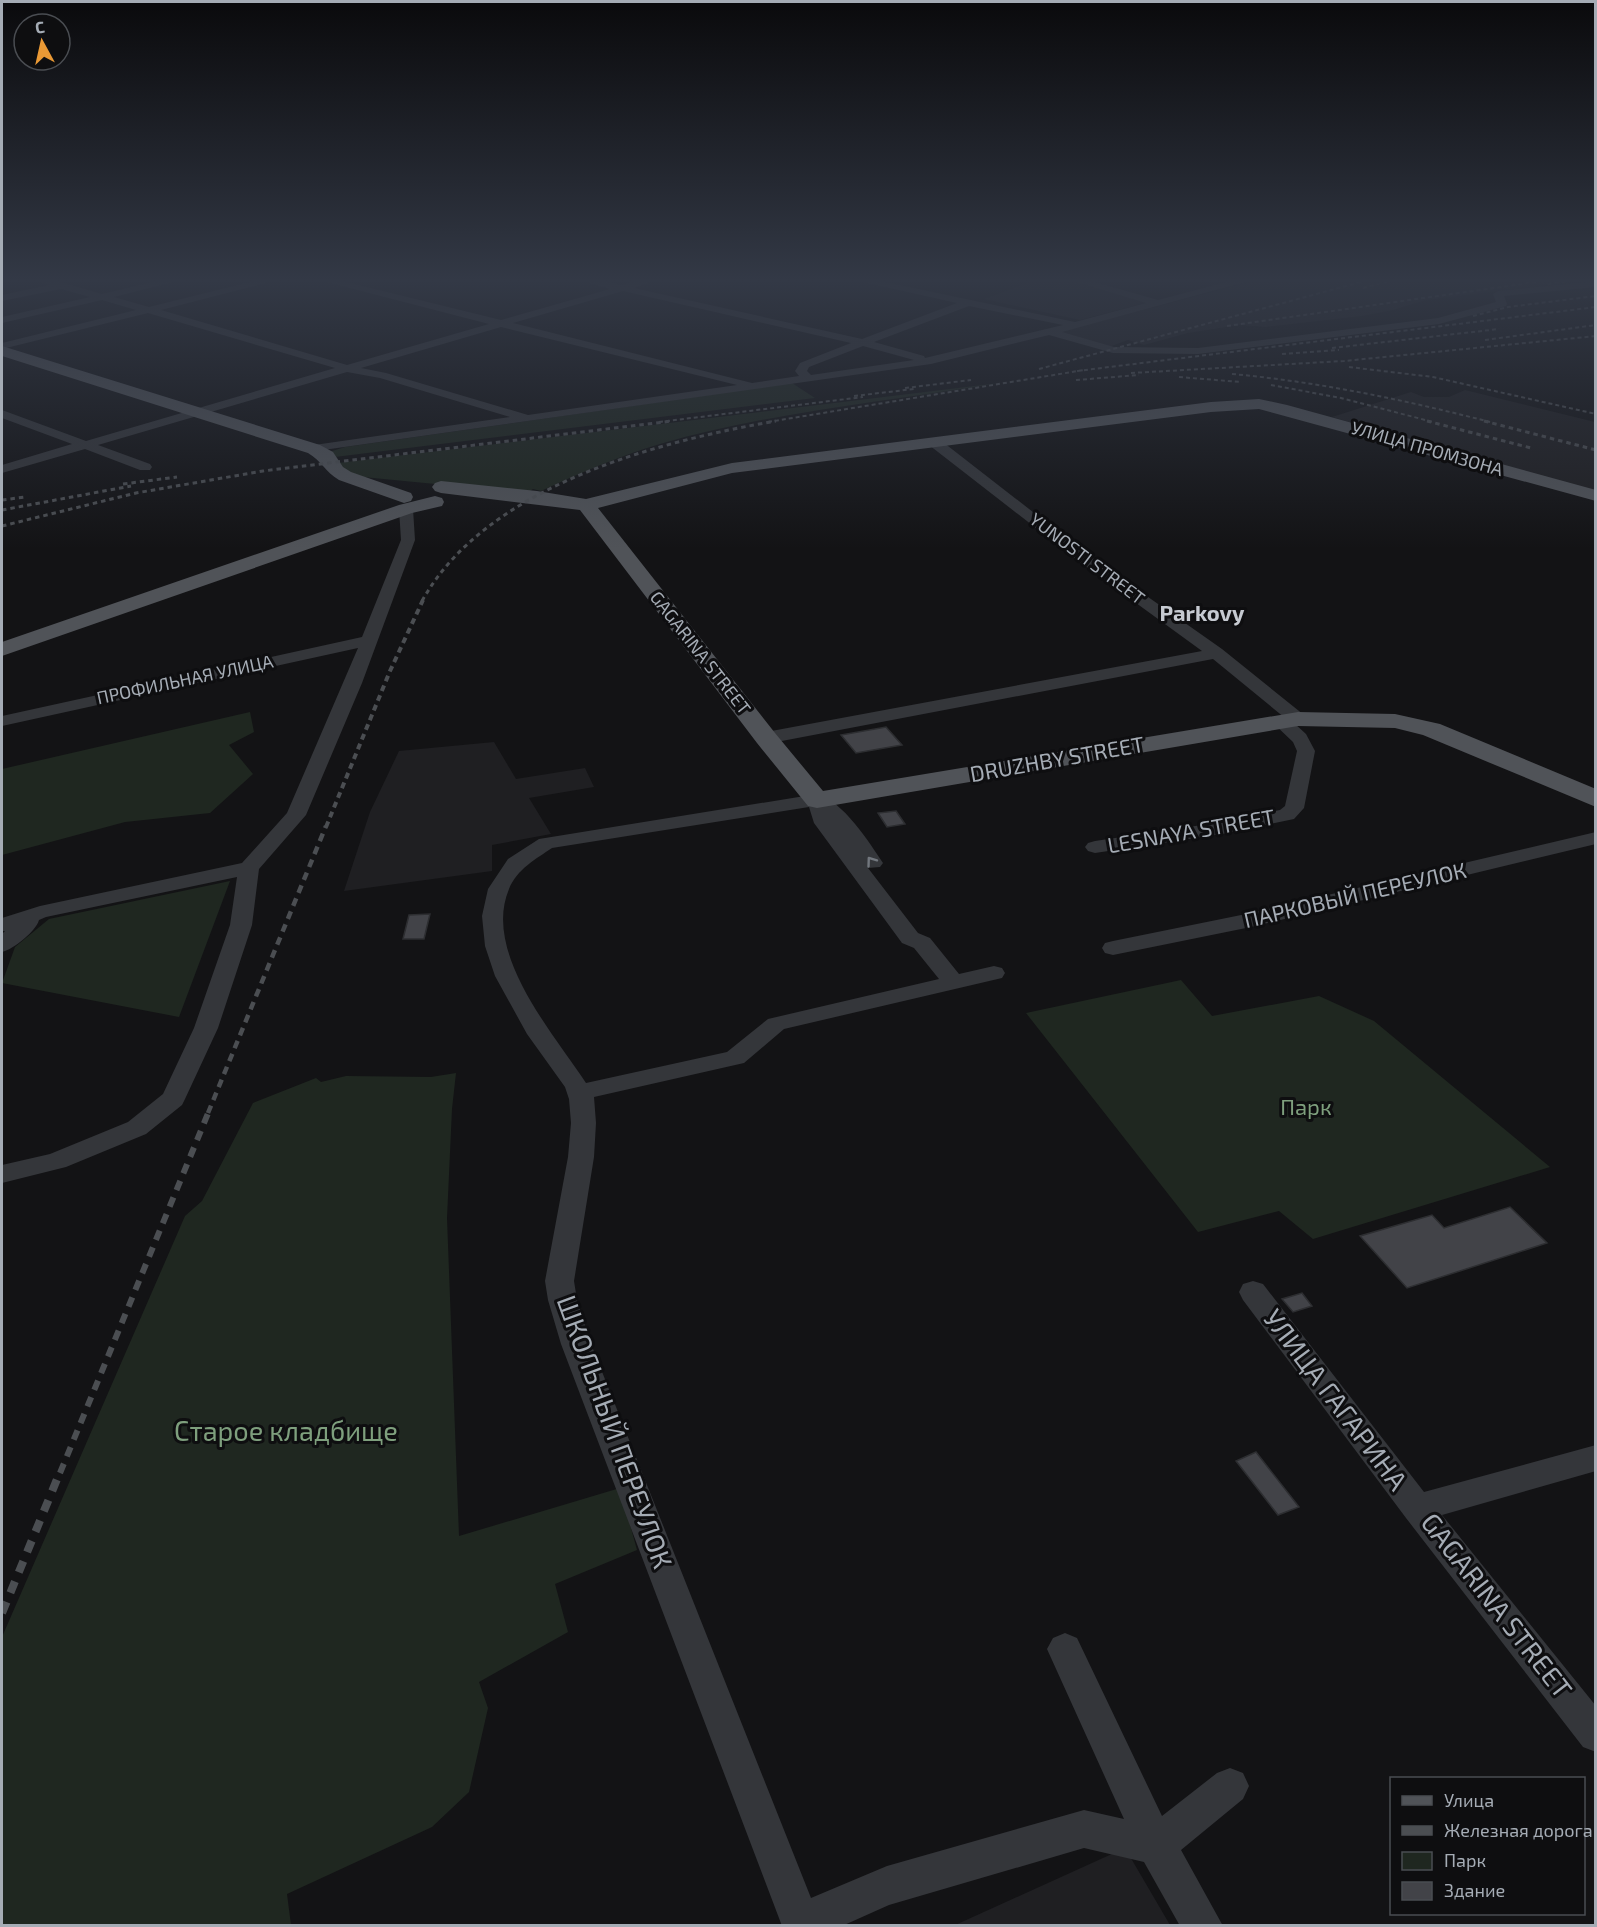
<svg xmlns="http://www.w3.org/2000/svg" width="1597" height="1927" font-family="'Exo 2',sans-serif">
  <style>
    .built { fill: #1f1f22 }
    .green { fill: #1f2720 }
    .building { fill: #424348; stroke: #2d2e31; stroke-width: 1.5 }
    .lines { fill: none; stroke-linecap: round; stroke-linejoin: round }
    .minor { fill: #34363a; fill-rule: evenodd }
    .major { fill: #505358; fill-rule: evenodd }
    .rail-far5 { stroke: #4b4e52; stroke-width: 2; stroke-dasharray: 4 3; stroke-linecap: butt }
    .rail-far4 { stroke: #4b4e52; stroke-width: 3; stroke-dasharray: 4.5 4; stroke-linecap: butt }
    .rail-far3 { stroke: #4b4e52; stroke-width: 4; stroke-dasharray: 6 4.5; stroke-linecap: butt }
    .rail-far2 { stroke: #4b4e52; stroke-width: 4.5; stroke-dasharray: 8 6; stroke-linecap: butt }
    .rail-far1 { stroke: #4b4e52; stroke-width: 6; stroke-dasharray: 10 8; stroke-linecap: butt }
    .rail { stroke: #4b4e52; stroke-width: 8; stroke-dasharray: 12 10; stroke-linecap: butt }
    .oneway { stroke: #72777e }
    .labels { text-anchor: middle; stroke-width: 6; stroke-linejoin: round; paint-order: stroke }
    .far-street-label { font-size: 18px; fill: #a5acb5; stroke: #0e0e10 }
    .far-quarter-label { font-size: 22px; font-weight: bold; fill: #c6cad1; stroke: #0e0e10 }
    .street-label { font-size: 22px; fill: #a5acb5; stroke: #0e0e10 }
    .park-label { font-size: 22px; fill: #7e9f7d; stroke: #0e0e10 }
    .near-street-label { font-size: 27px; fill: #a5acb5; stroke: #0e0e10 }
    .near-park-label { font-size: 27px; fill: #7e9f7d; stroke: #0e0e10 }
  </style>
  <rect width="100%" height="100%" fill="#131315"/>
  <path class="built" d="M1038,279H1069L1149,302L1080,320L984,299Z
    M1261,279H1595L1426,300L1393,310L1362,316L1266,327L1239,325L1188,333L1144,345L1128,340L1109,347L1059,332Z
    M1465,390L1595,422V493L1332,417L1411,392L1424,397H1449Z
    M494,742L516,779L585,768L594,787L529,798L551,834L492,845V871L344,891L370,812L399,751Z
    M1125,1848L1170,1925L953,1926Z"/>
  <path class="green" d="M792,383L815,398L335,457L329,452L345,447Z
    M999,383C886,402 770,412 660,444C619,456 580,473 541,491L533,489L527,493L363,477L347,472L338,463Z
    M250,712L254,732L229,745L253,774L210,813L125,822L2,855V769Z
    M230,881L179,1017L2,983L15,947L49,919Z
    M1181,980L1212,1016L1319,996L1374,1021L1550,1167L1313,1239L1279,1211L1198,1232L1026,1013Z
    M456,1073L452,1109L447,1218L459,1536L620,1488L637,1550L555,1584L568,1632L479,1682L488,1708L469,1792L432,1827L287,1894L291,1925L2,1926V1637L185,1216L202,1201L253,1103L316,1078L321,1082L346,1076L431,1077Z"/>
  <path class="building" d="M886,727L902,745L856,753L841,735Z
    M896,811L905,824L887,827L878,813Z
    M430,914L424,939H403L409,915Z
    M1510,1207L1547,1243L1407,1288L1360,1236L1432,1215L1444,1228Z
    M1302,1293L1312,1306L1293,1312L1282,1299Z
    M1256,1452L1299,1507L1278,1515L1236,1461Z"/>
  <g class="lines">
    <path class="minor" d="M33,279H50L102,294L165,279H185L114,297L149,307L262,279H281L161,310L347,365L489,324L315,279H334L501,320L610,289L576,279H596L622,285L642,279H659L634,288L862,339L957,303L849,279H871L1075,322L1146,303L1067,279H1084L1158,300L1238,279H1256L1062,332L1114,347L1198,348L1438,318L1496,302L1493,294L1498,291L1596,281V287L1504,296L1507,304L1506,306L1439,324L1198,354L1113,353L1049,335L931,364L309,452L307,449L309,446L314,445L510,417L380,378L347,372L98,445L150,464L152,467L150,470H140L85,449L2,473V465L72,444L2,418V410L86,441L335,368L148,313L2,349V343L136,310L102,300L2,323V317L90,297L61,289L2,301V295L49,285ZM623,291L851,343L800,363L795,371L799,376L752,383L513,323ZM969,306L1063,325L925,358L924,356L874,342ZM501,327L737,385L528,415L386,373L361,368ZM863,346L914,360L811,375L807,371L809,367Z
      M934,438L939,439L1087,554L1222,649L1304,715L1307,719L1304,723H1294L1306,734L1315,751L1304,808L1294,819L1222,834L1095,853L1088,851L1085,847L1088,843L1095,841L1222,822L1280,810L1285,806L1297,751L1293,742L1272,722L1275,718H1285L1213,659L766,744L760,742L757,738L760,734L766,732L1202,651L1077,560L929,445L928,442Z
      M406,505L413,509L415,540L362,683L306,815L259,869L252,925L218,1028L185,1099L182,1105L146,1134L66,1167L2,1183V1165L50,1154L128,1122L163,1094L194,1028L230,925L237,877L46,917L39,920C36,931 14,949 2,952V934L5,931H2V918L40,906L242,863L287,813L358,648L2,726V716L362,637L401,540L399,509Z
      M817,794C843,801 869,842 883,863L880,867L868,868L918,933L930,938L959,974L994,966L1002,968L1005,973L1002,978L784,1029L744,1063L594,1097L596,1123L594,1157L574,1281L577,1300L591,1344L811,1898L887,1866L1084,1810L1124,1819L1047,1649L1053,1638L1065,1633L1077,1638L1162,1816L1217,1773L1230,1768L1243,1773L1249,1786L1243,1799L1181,1850L1223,1926H1180L1144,1862L1084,1848L889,1905L842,1926H782L561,1344L548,1300L545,1281L568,1157L571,1123L569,1099L565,1087L527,1034L495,976L485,946L482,916L488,889L508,859L539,839ZM809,807L814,823L902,943L914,948L939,979L768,1019L727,1052L586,1083C554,1034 482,953 509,889C517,869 536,859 552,848Z
      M1596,832V844L1251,927L1113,955L1105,953L1102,948L1105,943L1113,941L1251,913Z
      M1253,1281L1263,1284L1424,1492L1596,1445V1471L1442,1515L1596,1706V1752L1583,1747L1406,1518L1243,1300L1239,1292L1243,1284Z"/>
    <path class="major" d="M2,346L320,445L333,452L343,467L351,472L411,493L413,497L411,501L404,503L339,480C325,472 322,461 308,453L2,356Z
      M1259,399L1287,405L1596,490V501L1259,409L1211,412L732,473L598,508L775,733L823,791L1298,712L1395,714L1440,724L1596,789V807L1423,735L1395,728L1298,726L817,808L808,806L757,743L580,510L441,493L435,491L432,487L435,483L441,481L537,491L586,499L732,463L1211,402Z
      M435,496L442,498L444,502L442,506L412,513L2,656V642L399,505Z"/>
    <path class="rail-far5" d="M1548,284L1583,279
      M1363,288L1396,279
      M1473,316L1508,307L1596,296
      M1227,326L1557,279
      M1485,340L1596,325
      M1332,348L1499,329
      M1282,354L1339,350
      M1349,367L1433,377L1596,414
      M1039,369L1372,279
      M1077,371L1596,307
      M1131,373L1344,361L1596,336
      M1232,374C1320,382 1405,400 1490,422
      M1179,377L1241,382
      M1076,380L1139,375
      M1271,385L1341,398L1433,422
      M905,388L971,380
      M854,396L914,389
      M659,422L863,397
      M768,422L1084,370"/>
    <path class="rail-far4" d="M1427,421L1531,448
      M1484,421L1596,450
      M123,484L177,477
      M2,500L25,497
      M2,510L131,486
      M2,526L136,493L263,471L672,421
      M422,601C486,486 656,442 776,421"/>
    <path class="rail-far3" d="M326,827L390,671L423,600"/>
    <path class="rail-far2" d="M208,1113L326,826"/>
    <path class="rail-far1" d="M60,1473L209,1111"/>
    <path class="rail" d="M2,1613L60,1472"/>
  </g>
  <defs><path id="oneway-chevron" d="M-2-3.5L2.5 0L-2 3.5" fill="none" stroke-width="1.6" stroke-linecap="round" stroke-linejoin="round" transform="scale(1.5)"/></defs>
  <use class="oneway" href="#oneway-chevron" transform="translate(871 861) rotate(-126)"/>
  <linearGradient id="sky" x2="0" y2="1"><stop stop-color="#0a0a0c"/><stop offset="0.51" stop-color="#333946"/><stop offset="1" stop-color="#333946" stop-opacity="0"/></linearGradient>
  <rect width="1597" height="549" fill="url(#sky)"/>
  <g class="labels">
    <g class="far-street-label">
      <text transform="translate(1427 449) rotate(16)" y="6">УЛИЦА ПРОМЗОНА</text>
      <text transform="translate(1087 559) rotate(37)" y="6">YUNOSTI STREET</text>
      <text transform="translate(700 653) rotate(52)" y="6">GAGARINA STREET</text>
      <text transform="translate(185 680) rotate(-12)" y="6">ПРОФИЛЬНАЯ УЛИЦА</text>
    </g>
    <g class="far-quarter-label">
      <text x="1202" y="621">Parkovy</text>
    </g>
    <g class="street-label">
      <text transform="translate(1057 759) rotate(-10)" y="8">DRUZHBY STREET</text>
      <text transform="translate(1191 831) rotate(-10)" y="8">LESNAYA STREET</text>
      <text transform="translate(1355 895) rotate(-13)" y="8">ПАРКОВЫЙ ПЕРЕУЛОК</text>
    </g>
    <g class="park-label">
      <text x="1306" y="1115">Парк</text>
    </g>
    <g class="near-street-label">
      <text transform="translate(1335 1400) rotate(53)" y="9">УЛИЦА ГАГАРИНА</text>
      <text transform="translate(614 1432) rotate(70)" y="9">ШКОЛЬНЫЙ ПЕРЕУЛОК</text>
      <text transform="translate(1496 1606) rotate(52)" y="9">GAGARINA STREET</text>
    </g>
    <g class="near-park-label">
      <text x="286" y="1441">Старое кладбище</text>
    </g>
  </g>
  <rect width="1597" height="1927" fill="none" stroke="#a5acb5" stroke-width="6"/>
  <rect x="1390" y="1777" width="195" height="138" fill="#0e0e10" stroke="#4a4d52" stroke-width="1.5"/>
  <rect x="1402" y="1796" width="30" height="9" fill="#505358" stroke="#4a4d52" stroke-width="1.5"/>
  <text x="1444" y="1807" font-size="18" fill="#a5acb5">Улица</text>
  <rect x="1402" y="1826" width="30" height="9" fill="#4b4e52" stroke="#4a4d52" stroke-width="1.5"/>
  <text x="1444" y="1837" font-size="18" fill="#a5acb5">Железная дорога</text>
  <rect x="1402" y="1852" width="30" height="18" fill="#1f2720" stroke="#4a4d52" stroke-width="1.5"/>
  <text x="1444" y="1867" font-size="18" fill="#a5acb5">Парк</text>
  <rect x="1402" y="1882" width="30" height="18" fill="#424348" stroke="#4a4d52" stroke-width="1.5"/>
  <text x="1444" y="1897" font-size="18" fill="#a5acb5">Здание</text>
  <g transform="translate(42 42) rotate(352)"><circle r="28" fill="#0e0e10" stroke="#4a4d52" stroke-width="1.5"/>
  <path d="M0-4.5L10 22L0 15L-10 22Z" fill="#ea9935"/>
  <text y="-9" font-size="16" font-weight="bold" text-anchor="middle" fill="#a5acb5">С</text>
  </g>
</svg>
